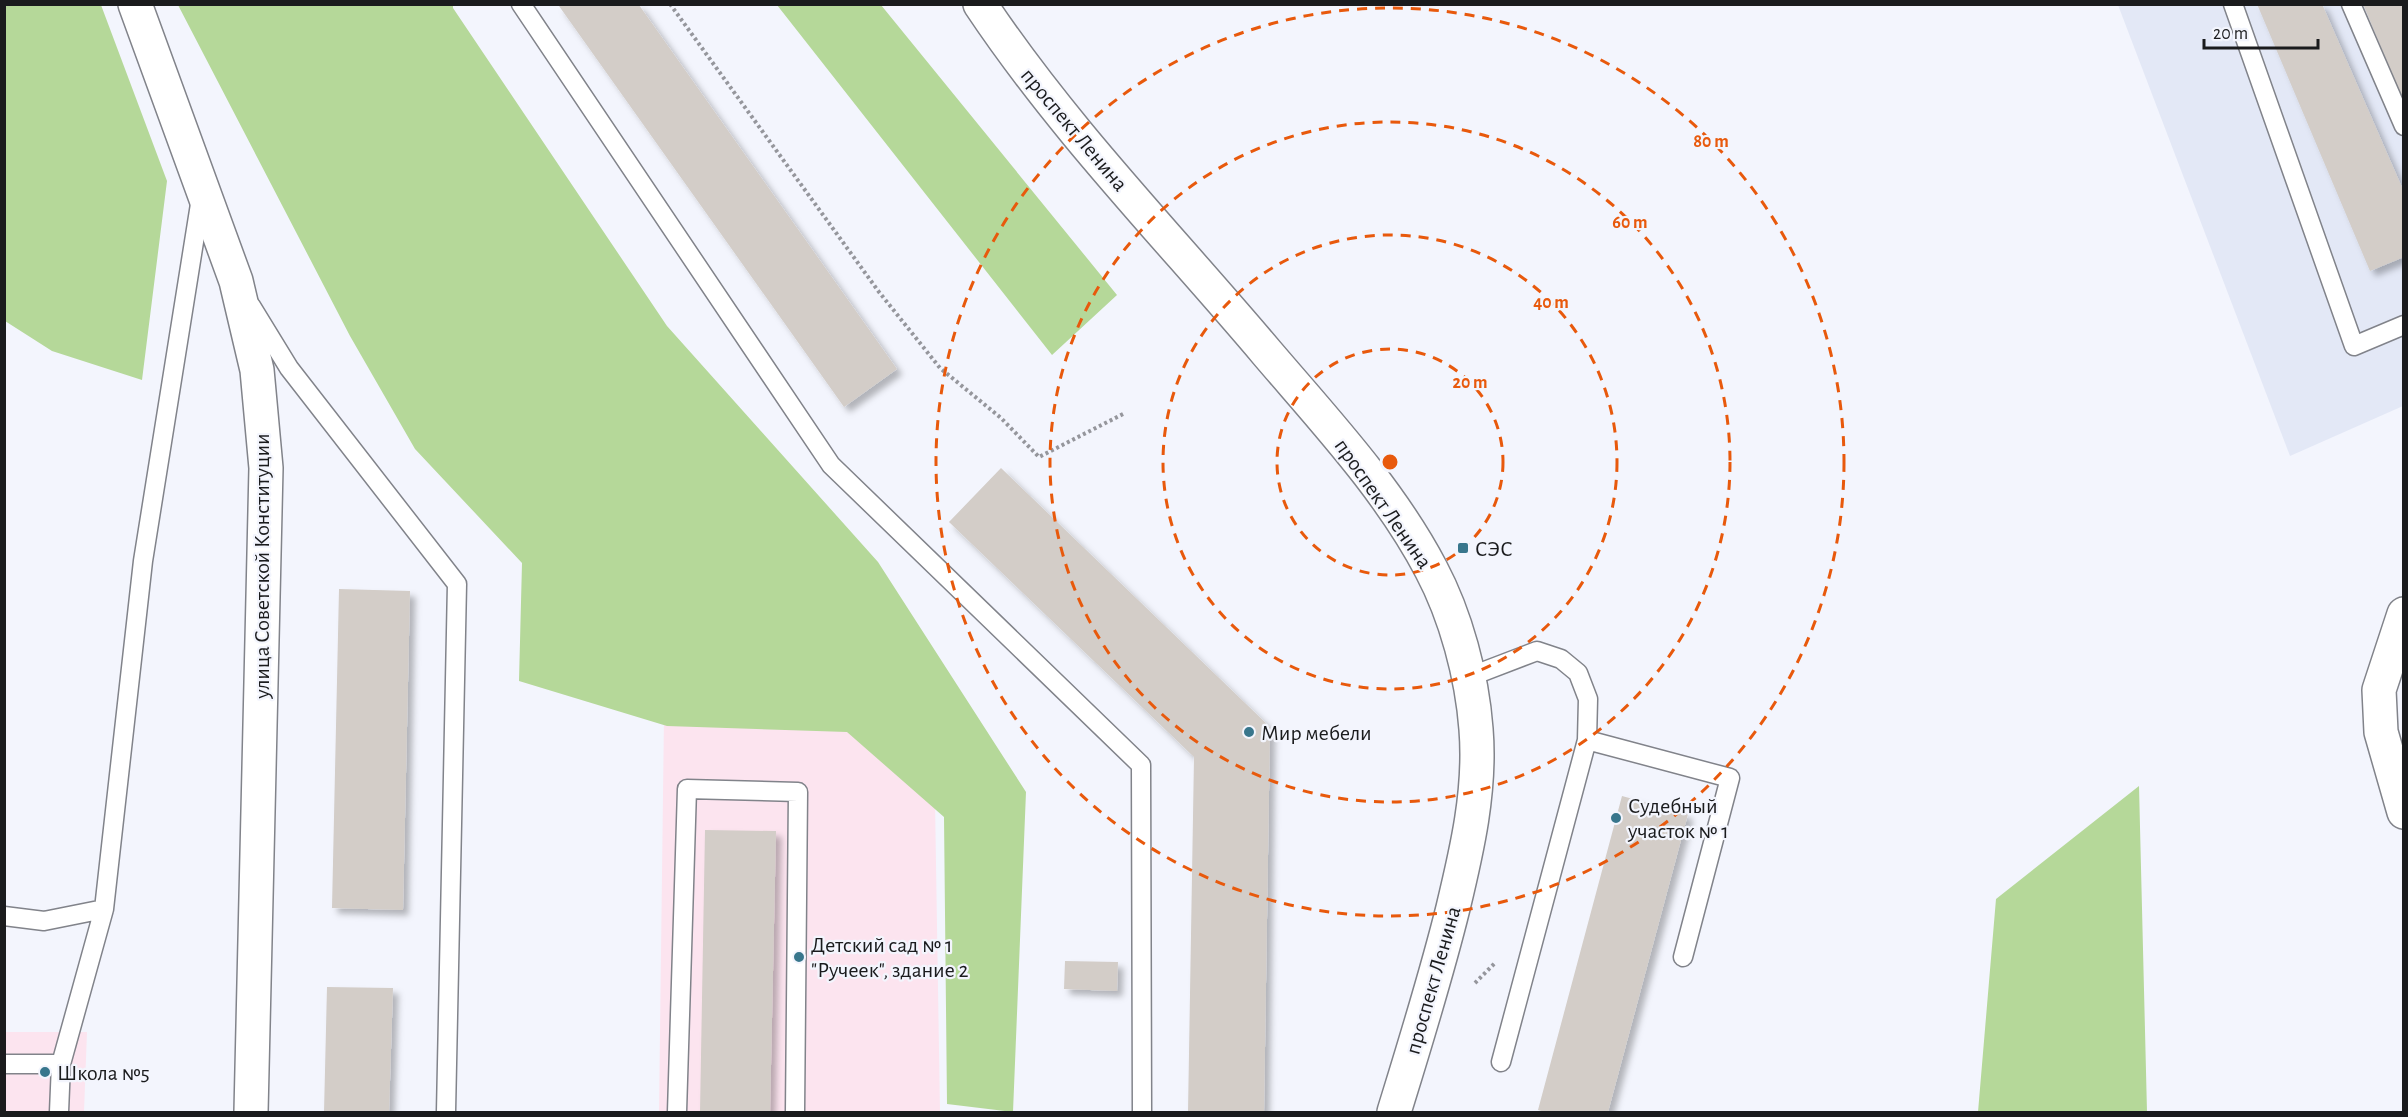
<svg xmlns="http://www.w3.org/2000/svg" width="2408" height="1117" font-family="'Alegreya Sans',sans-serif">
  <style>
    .built { fill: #e3e8f6 }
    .education { fill: #fce4ef }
    .green { fill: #b5d899 }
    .building { fill: #d3cdc8; filter: url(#shadow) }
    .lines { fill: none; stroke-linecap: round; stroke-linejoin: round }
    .lane-casing { stroke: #81838a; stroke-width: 21 }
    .street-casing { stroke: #81838a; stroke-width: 36 }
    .secondary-casing { stroke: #81838a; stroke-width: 36 }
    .path { stroke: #95969c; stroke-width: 4; stroke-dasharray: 3 3; stroke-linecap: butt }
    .lane { stroke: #fff; stroke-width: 18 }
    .street { stroke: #fff; stroke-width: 33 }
    .secondary { stroke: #fff; stroke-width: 33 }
    .ring { fill: none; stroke: #e8590c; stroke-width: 3; stroke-dasharray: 10 8 }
    .poi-dot { fill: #38768c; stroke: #f3f5fd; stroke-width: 2 }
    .labels { text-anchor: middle; stroke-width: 4.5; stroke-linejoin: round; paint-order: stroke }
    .street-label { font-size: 22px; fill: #1a1b1d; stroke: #f3f5fd }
    .poi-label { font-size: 22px; fill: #1a1b1d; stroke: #f3f5fd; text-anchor: start }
    .centre { fill: #e8590c; stroke: #f3f5fd; stroke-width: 3 }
    .ring-label { font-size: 18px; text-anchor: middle; font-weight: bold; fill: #e8590c; stroke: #f3f5fd; stroke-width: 4.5; stroke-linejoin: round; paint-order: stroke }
  </style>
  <defs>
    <filter id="shadow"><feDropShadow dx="5.5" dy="5.5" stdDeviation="3" flood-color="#0004"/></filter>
  </defs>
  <rect width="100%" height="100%" fill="#f3f5fd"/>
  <path class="built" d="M2118,5H2403V406L2290,456Z"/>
  <path class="education" d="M664,716L880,724L935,801L940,1112H659Z
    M5,1032H87L84,1112H5Z"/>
  <path class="green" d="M4,5H101L167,181L142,380L52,351L5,321Z
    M178,5H453V8L667,326L878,562L1026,792L1013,1112L947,1104L944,817L847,732L667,726L519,681L522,563L415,449L350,336Z
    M777,5H881L1117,295L1052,355Z
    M2139,786L2147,1112H1978L1996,899Z"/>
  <path class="building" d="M2257,4H2322L2404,192V257L2370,271Z
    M2363,4H2404V100H2403Z
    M561,5H639L897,369L844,407L559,6Z
    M1001,468L1270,727L1264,1112H1188L1194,757L949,522Z
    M339,589L410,591L403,910L332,908Z
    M1622,796L1688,814L1608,1112H1545L1538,1110Z
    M705,830L776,831L770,1112H700Z
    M1065,961L1118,962L1117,991L1064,989Z
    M327,987L393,988L389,1112H324Z"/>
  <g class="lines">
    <defs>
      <path id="lane" d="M521,4L831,465L1141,765L1142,1112
        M2233,4L2354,346L2404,325
        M2351,4L2404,126
        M251,306L289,368L457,584L446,1112
        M1469,677L1537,651L1561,659L1578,673L1588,699L1587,740L1730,778L1683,957
        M4,916L44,921L104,909
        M1501,1062L1587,740
        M4,1064H61
        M59,1112L61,1064L104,909L143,561L201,198
        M677,1112L687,789L798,792L795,1112"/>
      <path id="street" d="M135,4L236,281L257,370L266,468L251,1112
        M2404,614L2379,690L2381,732L2404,812"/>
      <path id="secondary" d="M980,4C1064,130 1170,238 1267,353C1325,421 1389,489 1431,569C1456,616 1472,676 1476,729C1481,790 1467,850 1453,908C1436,977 1415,1044 1394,1112"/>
    </defs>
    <use href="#lane" class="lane-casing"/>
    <use href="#street" class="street-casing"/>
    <use href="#secondary" class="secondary-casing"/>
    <path class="path" d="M670,4L879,292L940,368L1001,418L1039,457L1125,413
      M1475,983L1496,962"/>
    <use href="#lane" class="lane"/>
    <use href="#street" class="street"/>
    <use href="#secondary" class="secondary"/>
  </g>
  <g class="ring">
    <circle cx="1390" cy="462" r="113"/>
    <circle cx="1390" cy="462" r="227"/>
    <circle cx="1390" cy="462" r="340"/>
    <circle cx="1390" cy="462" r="454"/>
  </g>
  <g class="poi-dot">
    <rect x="1457" y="542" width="12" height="12" rx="3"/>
    <circle cx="1249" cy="732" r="6"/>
    <circle cx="1616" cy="818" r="6"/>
    <circle cx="799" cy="957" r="6"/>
    <circle cx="45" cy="1072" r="6"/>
  </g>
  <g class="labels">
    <g class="street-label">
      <text transform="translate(1075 129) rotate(50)" y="8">проспект Ленина</text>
      <text transform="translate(1384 503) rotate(55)" y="8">проспект Ленина</text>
      <text transform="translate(261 566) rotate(-90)" y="8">улица Советской Конституции</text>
      <text transform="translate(1432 980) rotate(-74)" y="8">проспект Ленина</text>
    </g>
    <g class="poi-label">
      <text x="1475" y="556">СЭС</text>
      <text x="1261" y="740">Мир мебели</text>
      <text x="1628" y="813">Судебный<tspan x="1628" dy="25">участок № 1</tspan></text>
      <text x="811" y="952">Детский сад № 1<tspan x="811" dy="25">"Ручеек", здание 2</tspan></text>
      <text x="57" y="1080">Школа №5</text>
    </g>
  </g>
  <circle cx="1390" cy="462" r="9" class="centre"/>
  <g class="ring-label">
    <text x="1711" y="147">80 m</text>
    <text x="1630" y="228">60 m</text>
    <text x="1551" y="308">40 m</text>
    <text x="1470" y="388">20 m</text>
  </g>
  <rect width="2408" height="1117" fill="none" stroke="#1a1b1d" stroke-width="12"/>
  <path d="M2204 39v9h114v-9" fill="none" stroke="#1a1b1d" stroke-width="3"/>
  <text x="2213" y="39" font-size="18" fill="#1a1b1d" stroke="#f3f5fd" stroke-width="4.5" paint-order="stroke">20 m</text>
</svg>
